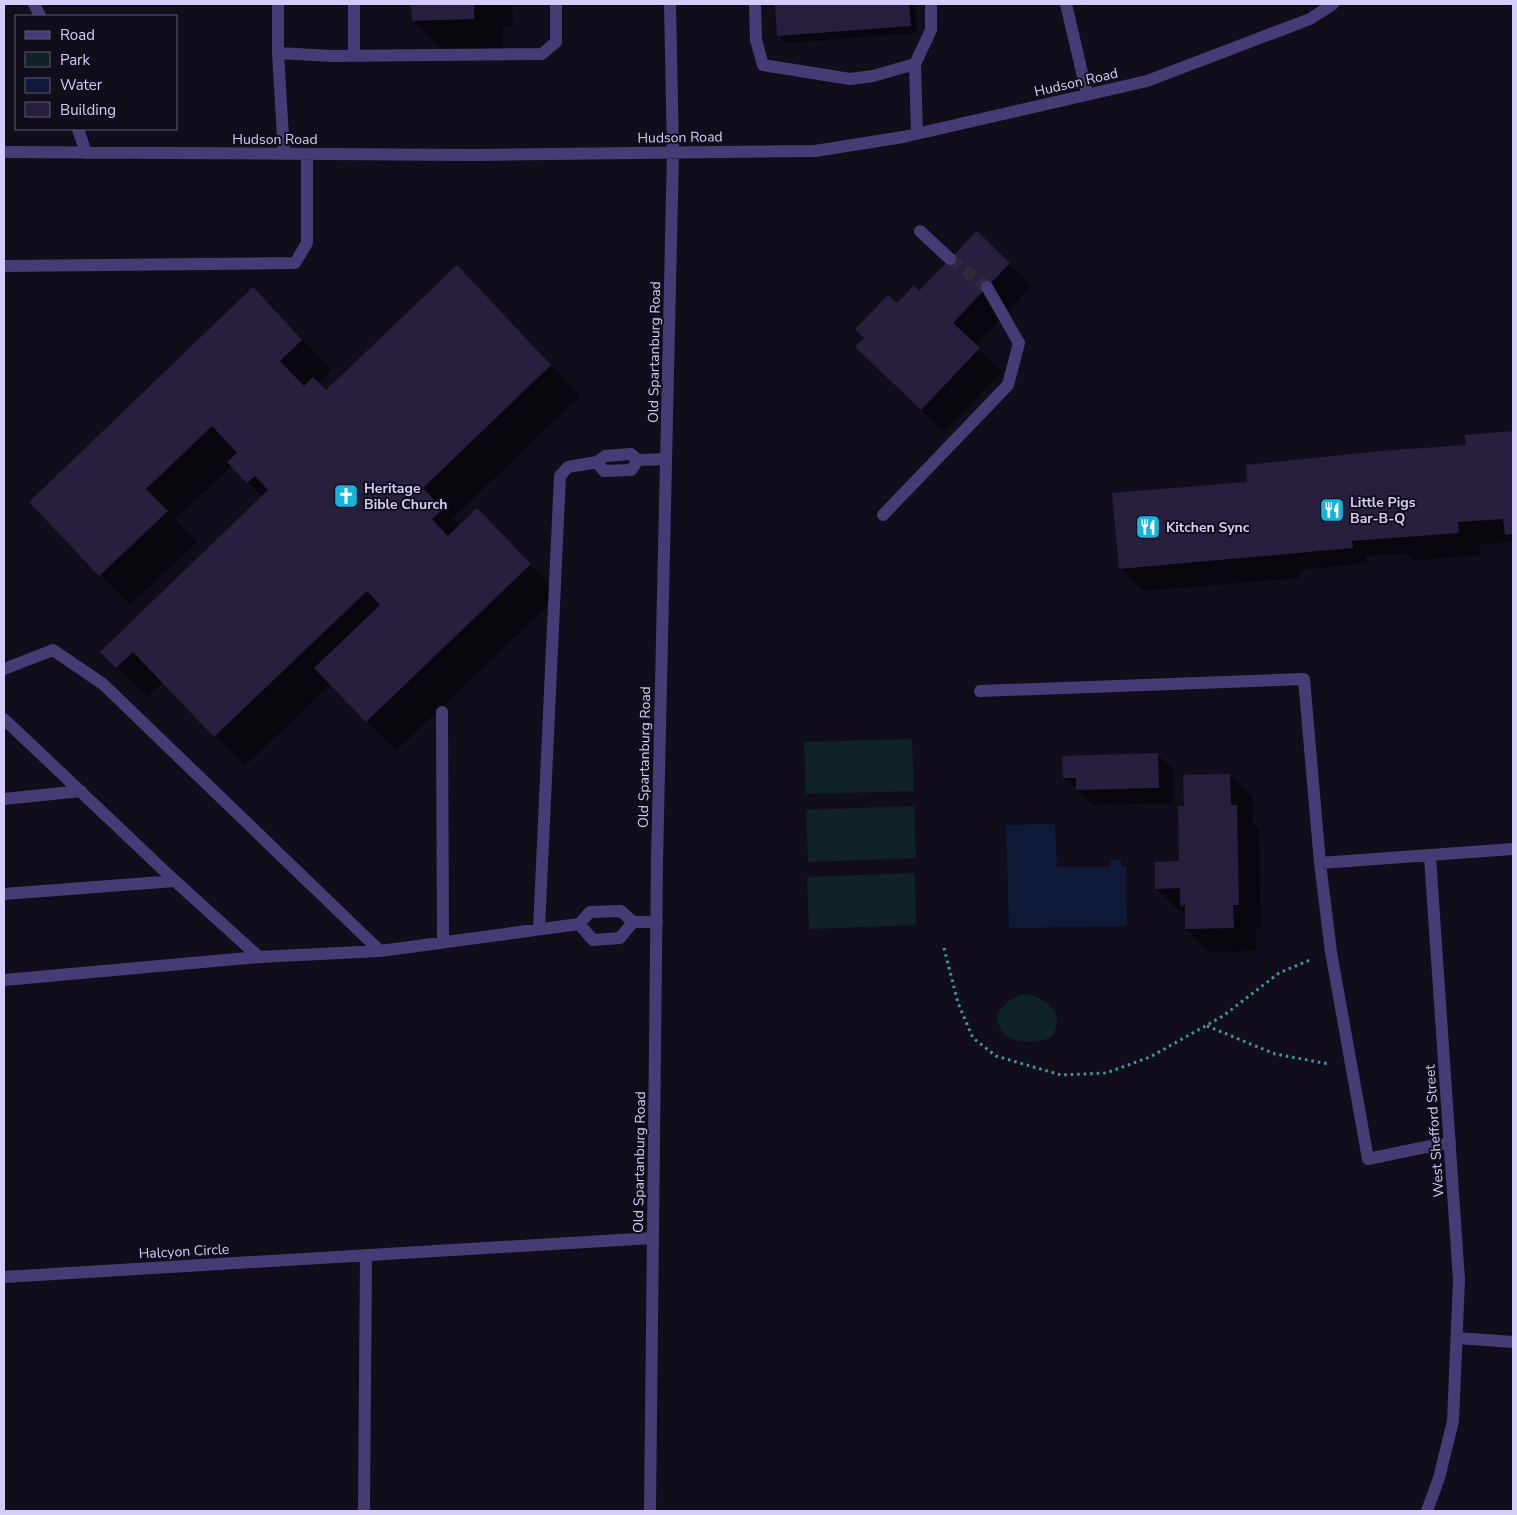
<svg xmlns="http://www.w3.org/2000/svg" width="1517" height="1515" font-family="'Nunito Sans',sans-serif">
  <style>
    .green { fill: #102324 }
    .water { fill: #0f1a38 }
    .shadow { fill: #0007 }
    .building { fill: #281f3e }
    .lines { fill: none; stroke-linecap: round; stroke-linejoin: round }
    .minor-tunnel { stroke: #2f2a3c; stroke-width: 12; stroke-dasharray: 12 6; stroke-linecap: butt }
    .path { stroke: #389da1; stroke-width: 3; stroke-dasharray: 2.5 4; stroke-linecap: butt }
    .minor { stroke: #443c75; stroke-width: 12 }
    .labels { text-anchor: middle; stroke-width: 4; stroke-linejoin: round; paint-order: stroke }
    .street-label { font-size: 14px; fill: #d6ccfa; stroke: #110d1b }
    .poi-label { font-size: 14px; font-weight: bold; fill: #d6ccfa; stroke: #110d1b; text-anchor: start }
  </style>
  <rect width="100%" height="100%" fill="#110d1b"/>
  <path class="green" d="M912,739L914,791L806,794L804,742Z
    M914,806L916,858L808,862L806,810Z
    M915,873L916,925L809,929L807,877Z
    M1024,994C1040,995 1062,1009 1056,1028C1055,1030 1054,1034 1053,1035C1043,1045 1015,1043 1005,1035C999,1029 998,1022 997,1014C1004,1004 1012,997 1024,994Z"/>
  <path class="water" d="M1055,824L1057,867H1110L1111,860H1121V867L1126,866L1127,926L1009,928L1006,825Z"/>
  <path class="shadow" d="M413,4H512L513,27H503V49L443,50L413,20Z
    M776,4H915L917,33L786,43L779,36Z
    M1009,264L1032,286L975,346L1002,372L944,432L879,370L897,305L920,292Z
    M486,297L580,396L452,519L459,526L507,539L559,595L396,751L331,684L245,766L163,682L147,697L102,652L263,497L232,466L175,519L197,542L130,605L30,502L282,319L331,370L318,383L327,392Z
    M1513,433V542L1480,545L1481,555L1413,561L1405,553L1366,556L1367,563L1299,570L1300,578L1143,591L1120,568L1248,483L1468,447L1467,437Z
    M1157,754L1173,769V803L1093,805L1064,777Z
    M1230,775L1253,798V823L1259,829L1261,927H1256V951L1209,952L1186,929V911H1179L1156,888L1181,862L1185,807Z"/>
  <path class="building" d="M411,4H474V19L412,21Z
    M775,4H909L911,26L777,36Z
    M977,231L1010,263L953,323L980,348L921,410L855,347L864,338L855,329L888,295L897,303L914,285L919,291Z
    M457,265L551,365L423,488L443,509L432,519L448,536L477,508L531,564L366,722L314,668L380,605L367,591L214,737L133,652L116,668L100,652L268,490L255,476L247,483L227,462L237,453L212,426L146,489L168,511L99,576L29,502L253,287L302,340L280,361L304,386L313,377L326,390Z
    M1513,431V534L1505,535L1503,519L1458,522L1459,533L1352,541L1353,548L1119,569L1112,493L1247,482L1246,465L1381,451L1466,445L1465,435Z
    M1158,753L1159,788L1076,790V778H1063L1062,756Z
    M1230,774L1231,805H1237L1239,905H1233L1234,928L1185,929V905L1180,906V888L1155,889V862L1179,861L1178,806H1184L1183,775Z"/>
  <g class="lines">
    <path class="minor-tunnel" d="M950,259L987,287"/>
    <path class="path" d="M944,948L958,1003L973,1038L996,1056L1061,1075L1106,1073L1150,1057L1223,1016L1279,973L1310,960
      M1207,1026L1275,1054L1329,1064"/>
    <path class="minor" d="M34,4L40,16
      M278,4V53L333,56L542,54L556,42V4
      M354,4V56
      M755,4L756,40L763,65L850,79L873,76L915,64L917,134
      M1066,4L1087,94
      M278,53L284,154
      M915,64L931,30V4
      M78,129L86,153
      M4,152L474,155L815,151L903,137L1147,81L1310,19L1333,4
      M920,231L950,259
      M4,266L295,263L307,243V154
      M638,460L666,459
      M883,515L1008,385L1019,343L987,287
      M4,669L53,650L103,684L380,951L579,924L590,912L621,911L633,922L620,938L593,940L579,924
      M980,691L1304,679L1320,863L1331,952L1368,1159L1450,1142
      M442,712L443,942
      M4,719L175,881L259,957L380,951
      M4,799L81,791
      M1320,863L1513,849
      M4,894L175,881
      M633,922H657
      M539,929L560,476L568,467L597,462L605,456L631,454L638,460L631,470L604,471L597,462
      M4,980L259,957
      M4,1277L653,1238
      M1457,1338L1513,1342
      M364,1511L366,1255
      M650,1511L657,861L673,152L670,4
      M1427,1511L1439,1478L1453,1421L1459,1280L1430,857"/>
  </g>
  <defs>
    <symbol id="church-square" viewBox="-11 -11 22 22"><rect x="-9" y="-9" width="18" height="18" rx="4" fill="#16b4db" stroke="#110d1b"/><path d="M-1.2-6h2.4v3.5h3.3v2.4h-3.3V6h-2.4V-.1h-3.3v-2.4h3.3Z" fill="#fff"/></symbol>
    <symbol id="restaurant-square" viewBox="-11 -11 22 22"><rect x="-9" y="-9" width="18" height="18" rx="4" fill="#16b4db" stroke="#110d1b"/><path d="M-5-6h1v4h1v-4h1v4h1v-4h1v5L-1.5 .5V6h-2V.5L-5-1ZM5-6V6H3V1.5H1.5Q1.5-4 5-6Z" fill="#fff"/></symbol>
  </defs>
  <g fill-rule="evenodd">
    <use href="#church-square" x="332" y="482" width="28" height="28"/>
    <use href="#restaurant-square" x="1318" y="496" width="28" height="28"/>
    <use href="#restaurant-square" x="1134" y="513" width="28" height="28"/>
  </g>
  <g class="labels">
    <g class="street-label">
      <text transform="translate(1076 82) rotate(-13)" y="5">Hudson Road</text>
      <text transform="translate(680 137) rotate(-1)" y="5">Hudson Road</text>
      <text x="275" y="144">Hudson Road</text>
      <text transform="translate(654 352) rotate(-89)" y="5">Old Spartanburg Road</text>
      <text transform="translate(644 757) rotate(-89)" y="5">Old Spartanburg Road</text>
      <text transform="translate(1434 1131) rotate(-94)" y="5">West Shefford Street</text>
      <text transform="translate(639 1162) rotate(-89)" y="5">Old Spartanburg Road</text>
      <text transform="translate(184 1251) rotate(-3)" y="5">Halcyon Circle</text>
    </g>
    <g class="poi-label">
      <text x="364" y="493">Heritage<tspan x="364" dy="16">Bible Church</tspan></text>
      <text x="1350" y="507">Little Pigs<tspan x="1350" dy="16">Bar-B-Q</tspan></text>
      <text x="1166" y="532">Kitchen Sync</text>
    </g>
  </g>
  <rect width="1517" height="1515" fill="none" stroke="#d6ccfa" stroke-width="10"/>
  <rect x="15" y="15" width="162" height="115" fill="#110d1b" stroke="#605974"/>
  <rect x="25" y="31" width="25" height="8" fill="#443c75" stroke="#605974"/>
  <text x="60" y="40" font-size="15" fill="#d6ccfa">Road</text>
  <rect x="25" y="52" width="25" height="15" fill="#102324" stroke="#605974"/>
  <text x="60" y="65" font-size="15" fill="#d6ccfa">Park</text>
  <rect x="25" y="78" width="25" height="15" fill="#0f1a38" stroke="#605974"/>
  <text x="60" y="90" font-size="15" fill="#d6ccfa">Water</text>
  <rect x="25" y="102" width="25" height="15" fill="#281f3e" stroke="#605974"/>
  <text x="60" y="115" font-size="15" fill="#d6ccfa">Building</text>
</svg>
